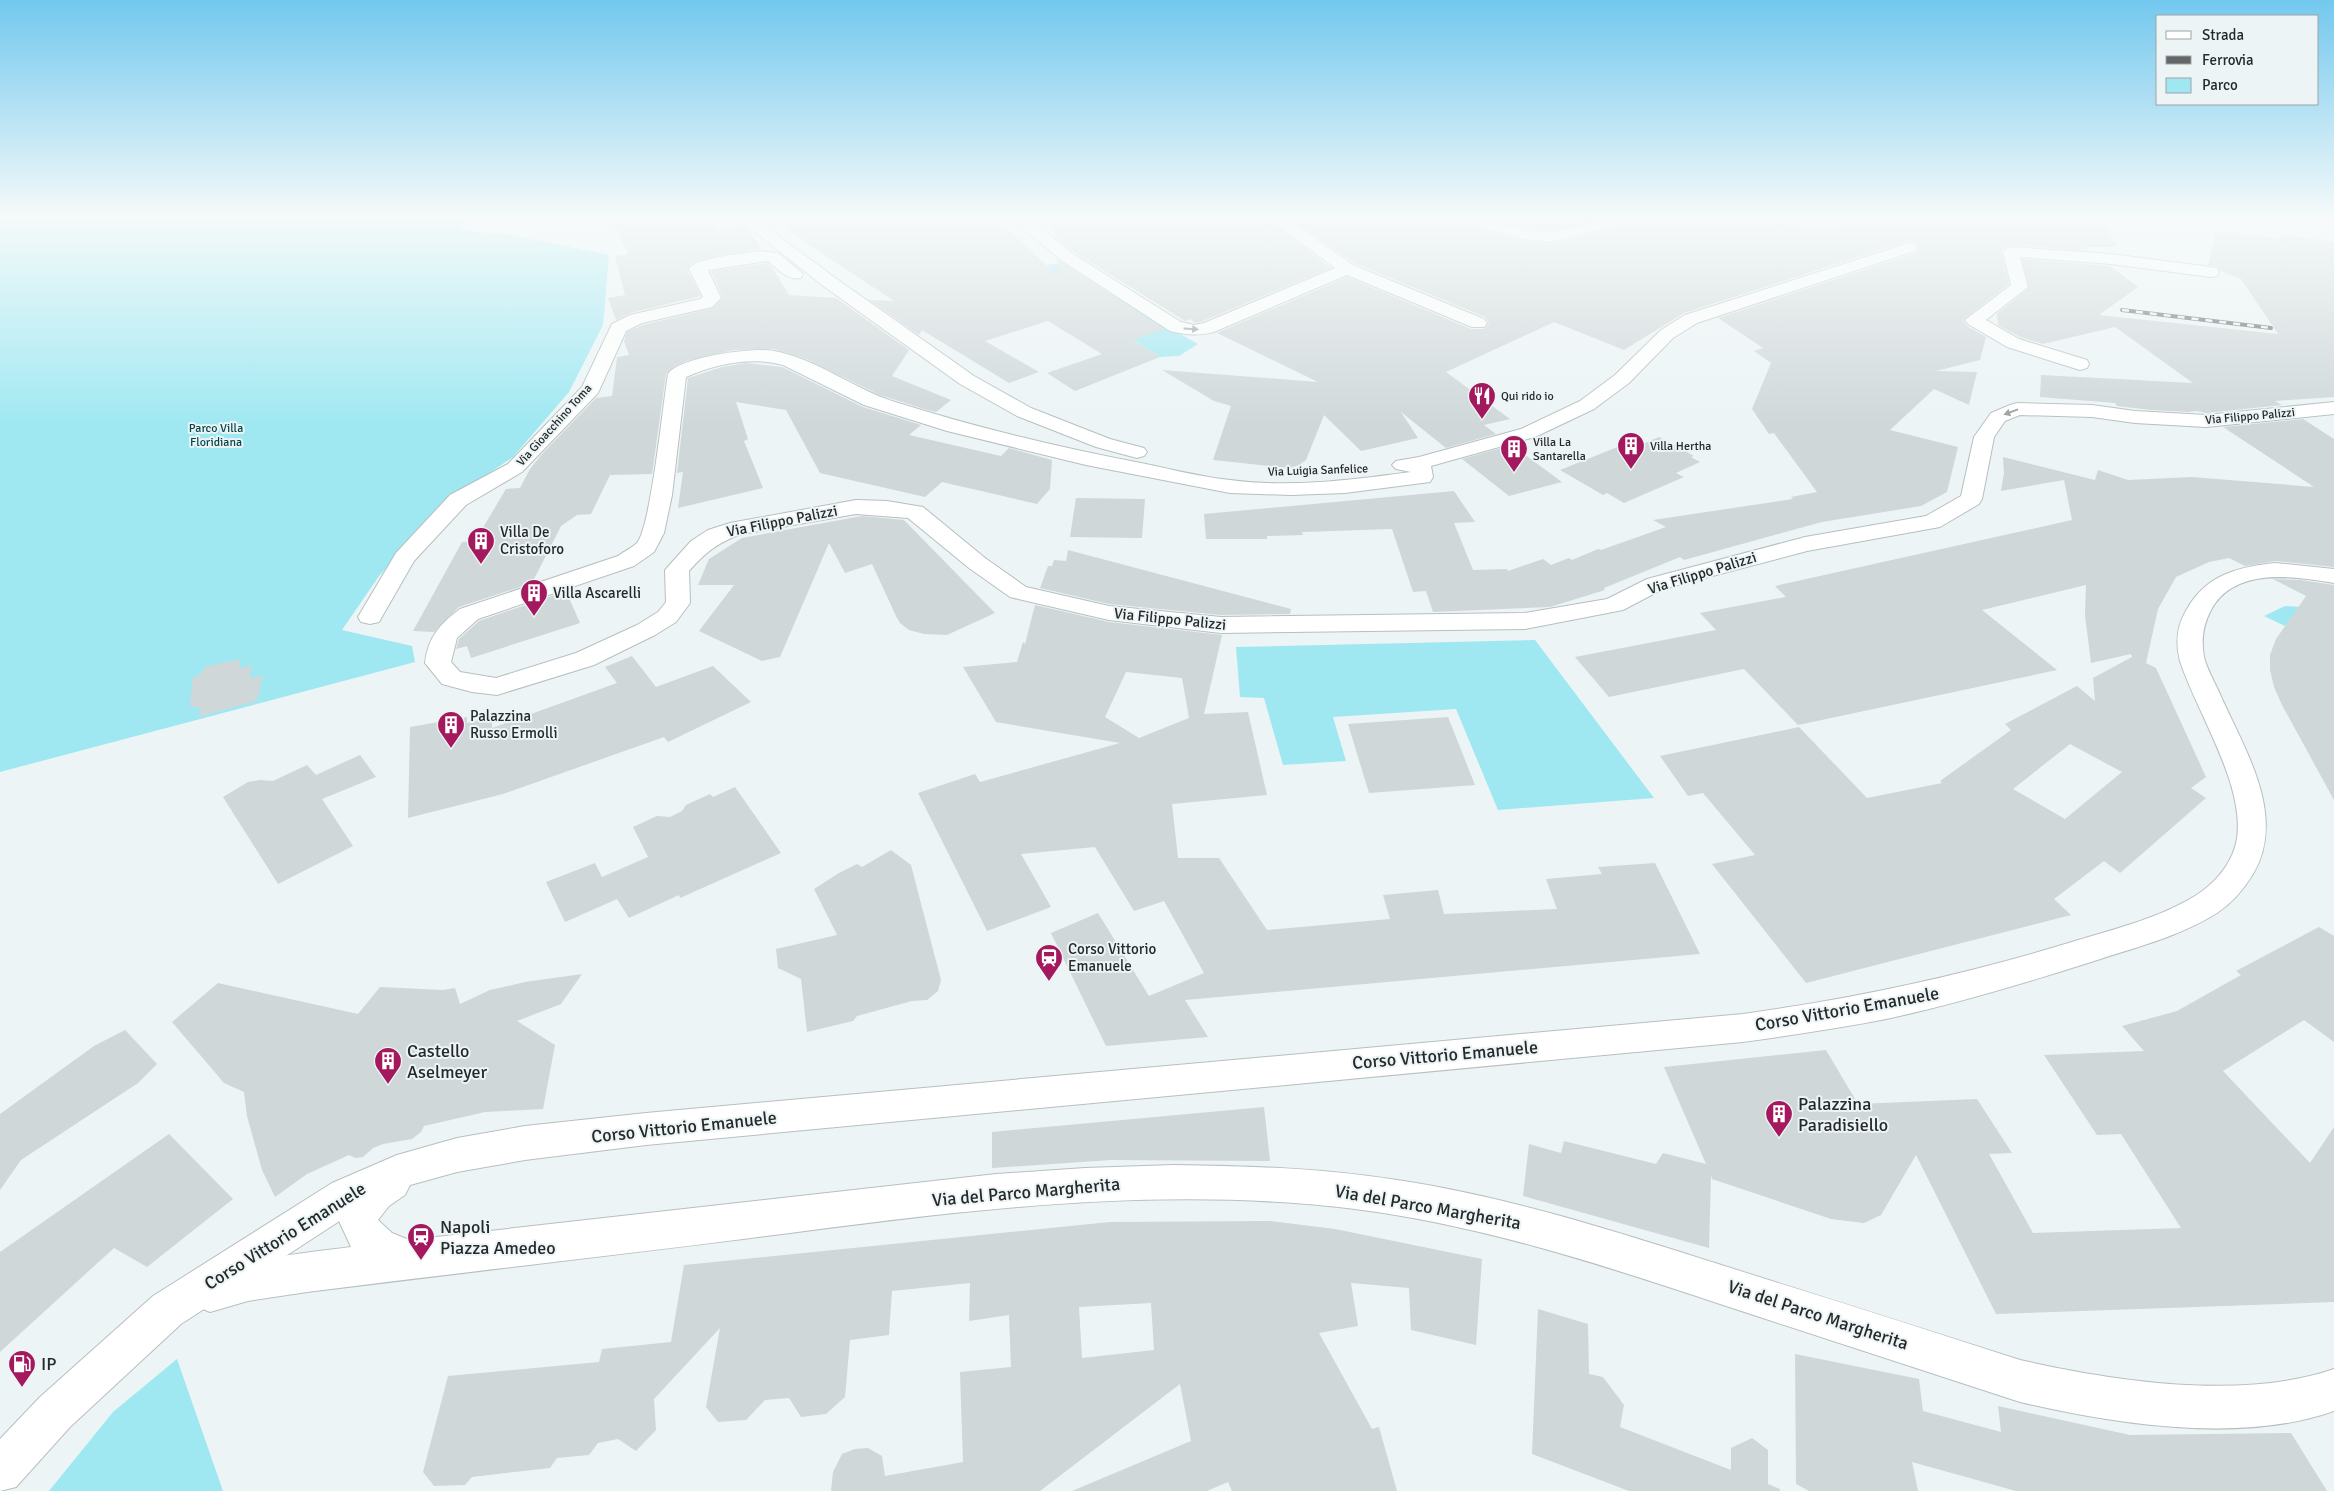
<svg xmlns="http://www.w3.org/2000/svg" width="2334" height="1491" font-family="Signika,sans-serif">
  <style>
    .green { fill: #9fe8f2 }
    .building { fill: #cfd7d8; fill-rule: evenodd }
    .lines { fill: none; stroke-linecap: round; stroke-linejoin: round }
    .street-casing { stroke: #b7bfc0; stroke-width: 2 }
    .secondary-casing { stroke: #b7bfc0; stroke-width: 2 }
    .primary-casing { stroke: #b7bfc0; stroke-width: 2 }
    .street { fill: #fff; fill-rule: evenodd }
    .secondary { fill: #fff; fill-rule: evenodd }
    .primary { fill: #fff; fill-rule: evenodd }
    .rail-casing { stroke: #626667; stroke-width: 4 }
    .rail { stroke: #ecf4f5; stroke-width: 2.5; stroke-dasharray: 7; stroke-linecap: butt }
    .oneway { fill: #9d9f9f }
    .labels { text-anchor: middle; stroke-width: 4; stroke-linejoin: round; paint-order: stroke }
    .far-poi-label { font-size: 12px; fill: #26292a; stroke: #ecf4f5; text-anchor: start }
    .far-street-label { font-size: 12px; fill: #26292a; stroke: #ecf4f5 }
    .far-park-label { font-size: 12px; fill: #05454c; stroke: #ecf4f5 }
    .street-label { font-size: 15px; fill: #26292a; stroke: #ecf4f5 }
    .poi-label { font-size: 15px; fill: #26292a; stroke: #ecf4f5; text-anchor: start }
    .near-street-label { font-size: 18px; fill: #26292a; stroke: #ecf4f5 }
    .near-poi-label { font-size: 18px; fill: #26292a; stroke: #ecf4f5; text-anchor: start }
  </style>
  <rect width="100%" height="100%" fill="#ecf4f5"/>
  <path class="green" d="M0,218H467L460,230L511,235L609,255L603,325L569,392L513,457L451,499L379,576L342,630L412,646L415,662L0,772Z
    M1052,264H1058L1198,344L1179,356L1160,357L1060,293L984,280Z
    M2285,606L2300,607L2285,626L2264,616Z
    M1535,640L1654,798L1498,810L1456,709L1333,717L1346,761L1283,765L1264,698L1240,697L1236,647Z
    M177,1359L223,1491H49L113,1412Z"/>
  <path class="building" d="M609,218H710L718,231L744,225L749,230L761,249L721,255L693,263L687,270L701,296L630,313L616,320L608,298L625,295L615,256L629,254Z
    M773,218H987L997,226L1003,225L1059,277L1057,259L1164,329L1133,340L1160,357L1075,391L1047,373L1102,354L1048,321L985,341L1039,372L1009,383L922,330L919,335L869,300L894,301L809,245Z
    M1051,218H1266L1331,268L1203,321L1196,323L1190,319L1185,321L1074,252L1054,236Z
    M1289,218H1458L1462,223L1521,241L1550,244L1635,223L1640,218H1790L1809,229L1827,227L1832,229L1849,224L1861,218H2102L2117,247H2085L2090,251L2011,245L2003,248L2001,252L2009,284L1963,320L1967,326L1986,337L1980,360L1936,371L1977,372L1969,405L1934,389L1890,430L1958,447L1947,492L1921,506L1822,522L1684,560L1680,557L1604,588L1605,590L1550,607L1433,612L1426,591L1413,592L1392,529L1302,532L1303,535L1267,536V539H1206L1204,514L1454,491L1475,522L1454,523L1473,570L1507,569L1508,571L1543,559L1551,565L1569,558L1572,560L1598,549L1601,550L1666,527L1653,520L1793,499L1791,497L1817,492L1774,433L1769,434L1752,409L1771,363L1754,351L1763,348L1718,318L1916,253L1919,247L1916,243L1908,241L1684,313L1624,350L1554,322L1446,372L1510,419L1484,425L1496,434L1446,448L1401,412L1418,438L1361,451L1324,415L1306,460L1299,465L1289,468L1213,460L1231,406L1214,401L1162,370L1318,382L1217,333L1347,277L1471,329H1484L1489,323L1485,317L1354,263Z
    M1485,218H1609L1562,229L1540,230Z
    M2216,231L2281,239L2280,234L2334,242V397L2275,401L2282,405L2206,413L2197,411L2188,412L2151,410L2117,406L2115,403L2040,397L2041,375L2193,383L2115,327L2043,344L2020,337L1998,325L1997,314L2029,288L2022,259L2110,266L2138,287L2099,315L2278,334L2241,279L2221,271L2217,266L2208,265Z
    M767,263L772,267L789,295L836,298L909,350L892,376L951,400L936,412L927,410L880,395L806,359L774,349L734,350L686,361L674,367L666,374L652,474L610,475L591,514L577,515L561,526L532,583L459,607L434,632L413,631L462,542L475,541L506,489L520,488L530,469L542,454L596,398L612,396L617,357L629,355L624,341L627,332L643,325L713,308L723,298L711,271Z
    M746,363L782,367L863,407L921,425L909,435L1001,456L1009,448L1052,460L1050,489L1037,504L942,482L925,497L820,473L786,410L736,402L748,439L744,441L763,488L678,508L683,472L677,473L688,378L722,367Z
    M2303,419L2334,439V567L2275,561L2245,566L2229,558L2209,562L2176,577L2158,609L2146,663L2156,668L2206,777L2191,788L2206,798L2120,873L2104,861L2054,899L2071,915L1806,983L1712,864L1755,855L1703,793L1688,796L1660,756L1799,727L1867,798L1942,783L1940,781L2011,730L2005,724L2077,686L2095,701L2093,678L2132,657L2131,654L2091,663L2085,615L2086,585L1982,610L2057,670L1798,725L1744,669L1609,697L1575,657L1716,630L1700,613L1786,597L1775,586L2072,520L2064,480L2001,491L2004,473L2003,457L2095,480L2098,470L2128,480L2192,477L2314,487L2223,427ZM2070,744L2122,772L2065,819L2013,789Z
    M1659,437L1694,456L1691,457L1700,462L1676,473L1684,477L1624,503L1607,493L1603,495L1560,470L1635,440L1643,444Z
    M1512,445L1562,482L1509,496L1462,459Z
    M1076,498L1145,499L1142,538L1070,537Z
    M862,516L904,520L995,613L947,635L924,634L909,630L900,623L896,616L872,564L845,573L829,543L780,657L762,661L699,631L734,585H698L709,559L742,538Z
    M1068,550L1291,609L1290,614L1221,615L1109,604L1040,588L1048,566H1052L1054,560L1066,561Z
    M2273,579L2301,580L2334,585V800L2282,705L2274,687L2270,670V655L2276,639L2306,596Z
    M566,591L580,623L471,658L467,646L456,649L459,639L479,621Z
    M1035,605L1109,622L1222,635L1204,714L1248,712L1267,795L1172,804L1178,858H1219L1267,930L1390,919L1383,895L1438,890L1444,914L1557,909L1546,879L1602,874L1598,867L1655,863L1700,954L1185,1000L1208,1037L1106,1046L1051,933L1098,913L1149,996L1204,973L1164,901L1134,911L1095,847L1021,854L1051,907L987,931L918,793L975,774L980,782L1120,743L996,722L963,667L1017,662L1023,642L1025,644ZM1126,672L1182,678L1189,718L1139,738L1105,717Z
    M632,656L656,687L713,666L751,702L668,742L664,737L503,794L408,818L410,727L467,717V723L492,717V728L617,683L605,667Z
    M241,659L239,668L252,666L250,678L263,675L257,701L198,717L201,708L190,706L192,679L203,672L204,667Z
    M1448,717L1475,785L1369,793L1348,724Z
    M360,755L376,777L322,799L353,846L278,884L223,797L248,782L260,780L273,781L307,765L316,775Z
    M735,787L781,853L680,898L679,895L629,918L617,899L565,922L546,882L595,863L602,877L648,857L633,827L657,816L670,817L682,811L686,805L710,794L713,797Z
    M891,850L911,865L941,980L938,991L927,1000L912,1001L857,1016L853,1021L807,1032L801,979L778,968L776,949L837,935L814,889L839,873L857,864L862,867Z
    M2319,927L2334,936V1042L2304,1020L2223,1071L2310,1163L2334,1127V1302L1996,1314L1916,1155L1881,1215L1864,1223L1831,1219L1712,1179L1711,1175L1709,1248L1523,1196L1529,1144L1561,1153L1564,1141L1656,1164L1663,1153L1706,1164L1664,1067L1826,1050L1858,1104L1977,1099L2012,1153L1989,1154L2033,1233L2181,1228L2121,1134L2097,1135L2044,1055L2144,1051L2122,1026L2177,1011L2241,975L2236,971Z
    M582,974L561,1004L517,1021L555,1045L543,1109L485,1112L424,1126L421,1132L412,1139L383,1144L373,1148L363,1157L355,1158L349,1155L307,1174L275,1197L262,1170L247,1116L244,1092L224,1083L172,1022L218,983L358,1014L380,987L443,990L455,988L460,1004L490,990L525,982Z
    M125,1030L157,1064L138,1083L21,1160L0,1190V1114L94,1046Z
    M1264,1107L1270,1161L1111,1160L992,1168V1132Z
    M169,1134L233,1199L147,1267L114,1248L0,1352V1252Z
    M1270,1221L1335,1229L1482,1259L1476,1345L1411,1330L1409,1288L1351,1283L1358,1326L1319,1333L1372,1429L1379,1427L1397,1491H1232L1228,1482L1207,1491H1072L1191,1441L1180,1384L1040,1491H831L833,1472L842,1454L855,1449L868,1448L882,1456L885,1476L963,1462L960,1372L1011,1367L1009,1315L969,1321L970,1283L892,1291L889,1335L850,1340L845,1397L826,1414L801,1417L789,1398L765,1400L746,1420L718,1422L706,1407L720,1328L654,1399L656,1430L636,1451L618,1439L598,1443L589,1455L557,1458L550,1468L472,1477L465,1485L434,1486L423,1472L448,1376L599,1362L602,1349L671,1342L684,1265L1110,1222ZM1151,1303L1154,1350L1082,1358L1079,1307Z
    M1538,1309L1588,1324L1589,1374L1603,1377L1624,1405L1620,1427L1731,1470V1448L1752,1438L1768,1450V1484L1780,1489V1491H1629L1532,1454Z
    M1795,1354L1919,1379L1923,1411L2001,1432L1998,1406L2130,1435L2291,1433L2327,1491H2016L1912,1462L1918,1491H1809L1796,1484Z"/>
  <g class="lines">
    <defs>
      <path id="street" d="M501,218H519C515,224 509,224 503,222Z
        M738,218H754L834,277L974,376L1031,408L1110,439L1144,448L1147,452L1144,456L1137,458L1096,447L1017,416L960,384L822,285Z
        M1011,218H1028L1073,254L1181,322L1194,325L1204,323L1335,268L1268,218H1286L1353,265L1484,319L1487,323L1484,327H1472L1347,275L1214,332C1199,336 1185,335 1170,331L1061,260Z
        M1460,218C1493,215 1521,235 1551,232C1581,229 1607,215 1638,218L1635,221L1550,242L1522,239L1463,221Z
        M1909,243L1915,245L1917,248L1915,251L1697,323L1673,338L1629,383L1594,409L1535,437L1431,466L1433,477L1430,482L1345,493L1291,495L1230,493L1086,465L947,431L864,405L783,365C752,356 715,364 686,377L672,495L664,533L654,552L634,566L478,619L457,638L451,662L460,672L496,678L576,653L637,625L658,612L666,602L665,570L691,541L708,530L730,523L856,500L887,501L923,507L985,558L1026,587L1109,606L1221,617L1525,613L1607,599L1647,579L1805,537L1926,516L1961,496L1974,437L1991,413L2010,405L2017,403L2092,405L2135,411L2206,415L2334,402V414L2206,427L2135,423L2092,417L2020,415L2005,421L1994,437L1982,499L1979,504L1940,527L1807,551L1663,589L1623,610L1525,629L1221,633L1109,620L1010,597L969,568L908,518L856,514L742,534C718,542 705,553 689,571L690,603L676,622L655,635L594,665L497,695L472,692L442,684L425,663C428,637 440,624 460,609L618,556C623,552 632,548 637,543C651,526 663,403 668,374C679,357 754,347 774,351C817,359 854,389 895,402C978,428 1061,448 1146,464C1174,470 1202,477 1230,480C1290,488 1351,480 1411,472L1396,469L1392,465L1396,461L1419,457L1521,429L1580,401L1615,375L1661,330L1685,315Z
        M2011,247L2111,254L2211,267L2217,268L2219,272L2217,276L2211,277L2111,264L2020,257L2028,287L1986,320L2019,339L2087,360L2089,364L2087,368L2080,370L2007,347L1968,324L1965,320L2011,285L2003,252L2005,249Z
        M759,251L778,253L803,274L801,278C788,281 778,269 768,261L708,270L721,298L712,307L642,323L626,331L598,393L522,472L466,505L414,561L379,622L370,624L361,622L358,617L396,553L450,495L508,464L582,387L612,324L630,315L700,299L703,297L689,269C697,257 744,254 759,251Z"/>
      <path id="secondary" d="M1174,1165C1249,1166 1323,1168 1397,1180C1505,1196 1611,1230 1715,1263C1817,1295 1919,1327 2020,1360C2113,1381 2242,1401 2334,1369V1411C2242,1444 2113,1424 2020,1402C1920,1369 1820,1337 1720,1304C1600,1264 1480,1225 1355,1209C1154,1184 950,1212 751,1238C603,1257 455,1273 307,1292L248,1301L210,1312L196,1306L190,1292L196,1278C245,1258 299,1254 351,1247L339,1221C349,1192 363,1177 392,1166L405,1171L411,1183L405,1195L389,1206L378,1220L392,1233L409,1240L996,1174L1085,1168Z"/>
      <path id="primary" d="M2275,563L2334,569V583C2294,576 2234,567 2211,610C2203,625 2201,640 2204,657C2207,669 2214,681 2219,692C2243,747 2288,815 2253,874C2244,889 2232,903 2217,913C2179,937 2133,948 2091,962C2025,983 1959,1003 1891,1018C1842,1028 1792,1035 1743,1042L646,1145L525,1160L457,1172L403,1187L358,1209L181,1324L70,1427L16,1487L0,1491V1439L40,1397L153,1296L332,1183L397,1155L457,1138L525,1126L646,1113L1743,1014C1857,998 1965,975 2075,941C2115,929 2159,918 2195,896C2213,885 2229,867 2235,847C2251,793 2196,712 2180,661C2175,642 2177,625 2187,609C2206,575 2238,567 2275,563Z"/>
    </defs>
    <use href="#street" class="street-casing"/>
    <use href="#secondary" class="secondary-casing"/>
    <use href="#primary" class="primary-casing"/>
    <use href="#street" class="street"/>
    <use href="#secondary" class="secondary"/>
    <use href="#primary" class="primary"/>
    <defs>
      <path id="rail" d="M2122,310L2271,328"/>
    </defs>
    <use href="#rail" class="rail-casing"/>
    <use href="#rail" class="rail"/>
  </g>
  <defs><path id="oneway-solid" d="M-6-.8H1V-3.2L6.5 0L1 3.2V.8H-6Z" transform="scale(1.25)"/></defs>
  <g class="oneway">
    <use href="#oneway-solid" transform="translate(1191 329) rotate(4)"/>
    <use href="#oneway-solid" transform="translate(2011 412) rotate(160)"/>
  </g>
  <linearGradient id="sky" x2="0" y2="1"><stop stop-color="#72c8ee"/><stop offset="0.51" stop-color="#f6fafa"/><stop offset="1" stop-color="#f6fafa" stop-opacity="0"/></linearGradient>
  <rect width="2334" height="426" fill="url(#sky)"/>
  <defs>
    <symbol id="restaurant-pin" viewBox="-11 -11 22 30"><path d="M0 17L-7.5 6A9.5 9.5 0 1 1 7.5 6Z" fill="#a4185e" stroke="#ecf4f5"/><path d="M-5-6h1v4h1v-4h1v4h1v-4h1v5L-1.5 .5V6h-2V.5L-5-1ZM5-6V6H3V1.5H1.5Q1.5-4 5-6Z" fill="#fff"/></symbol>
    <symbol id="building-pin" viewBox="-11 -11 22 30"><path d="M0 17L-7.5 6A9.5 9.5 0 1 1 7.5 6Z" fill="#a4185e" stroke="#ecf4f5"/><path d="M-4-6H4V6H1V3H-1V6H-4ZM-2.5-4.3h1.7v1.8h-1.7ZM.8-4.3h1.7v1.8H.8ZM-2.5-1h1.7V.8h-1.7ZM.8-1h1.7V.8H.8Z" fill="#fff"/></symbol>
    <symbol id="station-pin" viewBox="-11 -11 22 30"><path d="M0 17L-7.5 6A9.5 9.5 0 1 1 7.5 6Z" fill="#a4185e" stroke="#ecf4f5"/><path d="M-3-6H3Q5-6 5-4V2Q5 4 3 4L4.5 6H3L1.5 4h-3L-3 6H-4.5L-3 4Q-5 4-5 2V-4Q-5-6-3-6ZM-3.5-4v3h7v-3ZM-3.5 1v1.5H-2V1ZM2 1v1.5H3.5V1Z" fill="#fff"/></symbol>
    <symbol id="fuel-pin" viewBox="-11 -11 22 30"><path d="M0 17L-7.5 6A9.5 9.5 0 1 1 7.5 6Z" fill="#a4185e" stroke="#ecf4f5"/><path d="M-5.5-6h7V0h2V4h1.3V-2.5L3-4.5l.8-.8L6-3V5H2.5V1h-1V6h-7ZM-4.2-4.7v3.2H.2V-4.7Z" fill="#fff"/></symbol>
  </defs>
  <g fill-rule="evenodd">
    <use href="#restaurant-pin" x="1466" y="380" width="32" height="43"/>
    <use href="#building-pin" x="1615" y="430" width="32" height="43"/>
    <use href="#building-pin" x="1498" y="433" width="32" height="43"/>
    <use href="#building-pin" x="465" y="525" width="32" height="43"/>
    <use href="#building-pin" x="518" y="577" width="32" height="43"/>
    <use href="#building-pin" x="435" y="709" width="32" height="43"/>
    <use href="#station-pin" x="1033" y="942" width="32" height="43"/>
    <use href="#building-pin" x="372" y="1045" width="32" height="43"/>
    <use href="#building-pin" x="1763" y="1098" width="32" height="43"/>
    <use href="#station-pin" x="405" y="1221" width="32" height="43"/>
    <use href="#fuel-pin" x="6" y="1348" width="32" height="43"/>
  </g>
  <g class="labels">
    <g class="far-poi-label">
      <text x="1501" y="400">Qui rido io</text>
      <text x="1533" y="446">Villa La<tspan x="1533" dy="14">Santarella</tspan></text>
      <text x="1650" y="450">Villa Hertha</text>
    </g>
    <g class="far-street-label">
      <text transform="translate(2250 416) rotate(-5)" y="4">Via Filippo Palizzi</text>
      <text transform="translate(554 425) rotate(-48)" y="4">Via Gioacchino Toma</text>
      <text transform="translate(1318 470) rotate(-2)" y="4">Via Luigia Sanfelice</text>
    </g>
    <g class="far-park-label">
      <text x="216" y="432">Parco Villa<tspan x="216" dy="14">Floridiana</tspan></text>
    </g>
    <g class="street-label">
      <text transform="translate(782 521) rotate(-11)" y="5">Via Filippo Palizzi</text>
      <text transform="translate(1702 573) rotate(-17)" y="5">Via Filippo Palizzi</text>
      <text transform="translate(1170 619) rotate(6)" y="5">Via Filippo Palizzi</text>
    </g>
    <g class="poi-label">
      <text x="500" y="537">Villa De<tspan x="500" dy="17">Cristoforo</tspan></text>
      <text x="553" y="598">Villa Ascarelli</text>
      <text x="470" y="721">Palazzina<tspan x="470" dy="17">Russo Ermolli</tspan></text>
      <text x="1068" y="954">Corso Vittorio<tspan x="1068" dy="17">Emanuele</tspan></text>
    </g>
    <g class="near-street-label">
      <text transform="translate(1847 1009) rotate(-10)" y="6">Corso Vittorio Emanuele</text>
      <text transform="translate(1445 1055) rotate(-5)" y="6">Corso Vittorio Emanuele</text>
      <text transform="translate(684 1127) rotate(-6)" y="6">Corso Vittorio Emanuele</text>
      <text transform="translate(1026 1192) rotate(-5)" y="6">Via del Parco Margherita</text>
      <text transform="translate(1428 1207) rotate(10)" y="6">Via del Parco Margherita</text>
      <text transform="translate(285 1236) rotate(-32)" y="6">Corso Vittorio Emanuele</text>
      <text transform="translate(1818 1315) rotate(18)" y="6">Via del Parco Margherita</text>
    </g>
    <g class="near-poi-label">
      <text x="407" y="1057">Castello<tspan x="407" dy="21">Aselmeyer</tspan></text>
      <text x="1798" y="1110">Palazzina<tspan x="1798" dy="21">Paradisiello</tspan></text>
      <text x="440" y="1233">Napoli<tspan x="440" dy="21">Piazza Amedeo</tspan></text>
      <text x="41" y="1370">IP</text>
    </g>
  </g>
  <rect x="2156" y="15" width="162" height="90" fill="#ecf4f5" stroke="#9da3a4"/>
  <rect x="2166" y="31" width="25" height="8" fill="#ffffff" stroke="#9da3a4"/>
  <text x="2202" y="40" font-size="15" fill="#26292a">Strada</text>
  <rect x="2166" y="56" width="25" height="8" fill="#626667" stroke="#9da3a4"/>
  <text x="2202" y="65" font-size="15" fill="#26292a">Ferrovia</text>
  <rect x="2166" y="78" width="25" height="15" fill="#9fe8f2" stroke="#9da3a4"/>
  <text x="2202" y="90" font-size="15" fill="#26292a">Parco</text>
</svg>
